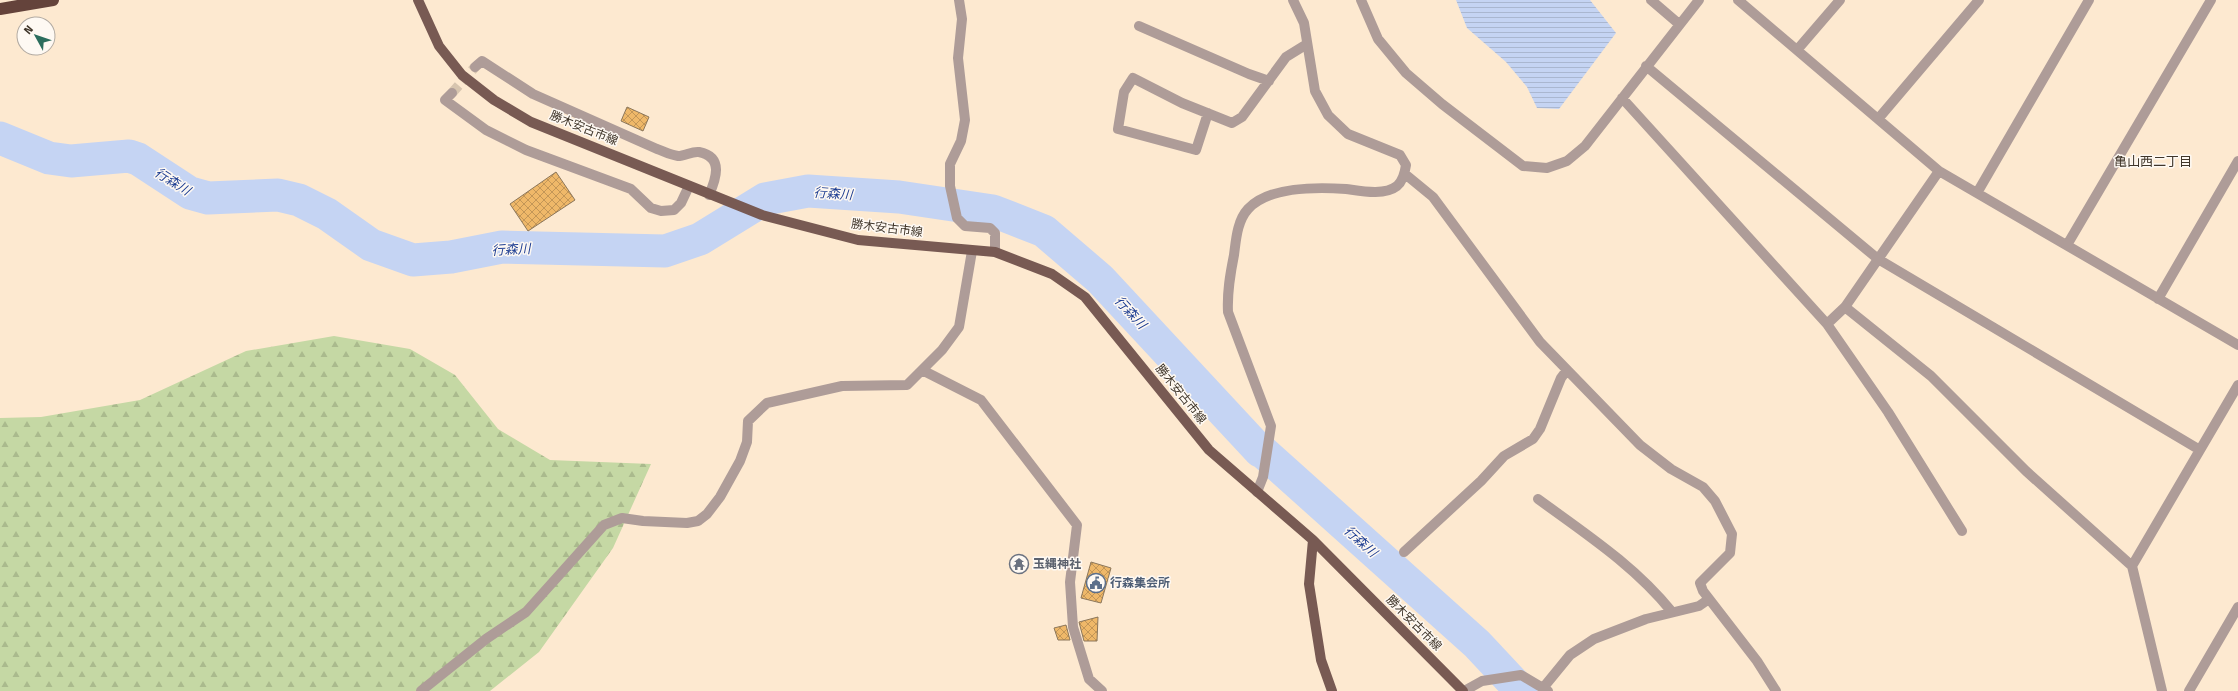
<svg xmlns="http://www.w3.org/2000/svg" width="2238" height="691" font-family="'Fira Sans','Noto Sans JP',sans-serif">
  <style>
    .forest { fill: url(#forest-firs) }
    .water { fill: url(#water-rules) }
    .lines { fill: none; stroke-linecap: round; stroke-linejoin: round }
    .river { stroke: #c5d4f3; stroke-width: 33 }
    .building { fill: url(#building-cross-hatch); stroke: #8c775b }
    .minor-tunnel { stroke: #d7c5af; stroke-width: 10; stroke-dasharray: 10 5; stroke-linecap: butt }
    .minor { stroke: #ae9c98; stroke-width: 10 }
    .major { stroke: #785a53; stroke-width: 10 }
    .highway { stroke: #64433b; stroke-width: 12 }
    .labels { text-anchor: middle; stroke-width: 3; stroke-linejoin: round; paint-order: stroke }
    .street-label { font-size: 12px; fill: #40362a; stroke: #fef9f3 }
    .worship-label { font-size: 12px; font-weight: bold; fill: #5b616d; stroke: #fef9f3; text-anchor: start }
    .service-label { font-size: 12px; font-weight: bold; fill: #4e5e75; stroke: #fef9f3; text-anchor: start }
    .neighbourhood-label { font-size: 13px; fill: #40362a; stroke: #fef9f3 }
    .water-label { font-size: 13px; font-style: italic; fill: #1d3d92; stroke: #fef9f3 }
  </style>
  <defs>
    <pattern id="forest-firs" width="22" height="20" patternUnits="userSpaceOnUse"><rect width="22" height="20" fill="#c5d8a4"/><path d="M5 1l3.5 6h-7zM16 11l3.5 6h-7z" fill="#aaba8d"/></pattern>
    <pattern id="water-rules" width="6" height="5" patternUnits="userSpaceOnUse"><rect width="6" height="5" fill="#c5d4f3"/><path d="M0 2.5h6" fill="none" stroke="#aab7d0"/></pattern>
    <pattern id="building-cross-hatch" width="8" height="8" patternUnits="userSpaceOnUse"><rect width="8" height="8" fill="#efb869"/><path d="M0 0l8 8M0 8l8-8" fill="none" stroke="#c39657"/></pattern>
  </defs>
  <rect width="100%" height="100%" fill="#fde9d0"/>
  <path class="forest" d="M334,336L410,349L455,375L498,429L550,460L651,464L613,548L539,652L490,691H0V418L41,417L140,400L246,351Z"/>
  <path class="water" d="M1456,0H1590L1616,33L1559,109L1537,108L1527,87L1506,62L1467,28Z"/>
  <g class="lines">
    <path class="river" d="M0,138L49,158L71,161L129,156L138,159L190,193L208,198L278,195L299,200L327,214L371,245L413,260L451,257L502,247L665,251L700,239L765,199L808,191L899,197L993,211L1044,231L1100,279L1260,451L1263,452L1477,644L1521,691"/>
  </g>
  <path class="building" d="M627,107L649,117L643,131L621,121Z
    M556,172L575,200L528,231L510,204Z
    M1091,562L1111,568L1101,603L1081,598Z
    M1098,617L1097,641H1084L1079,622Z
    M1066,625L1070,640H1058L1054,628Z"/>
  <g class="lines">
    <path class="minor-tunnel" d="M452,93L475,67"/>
    <path class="minor" d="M959,0L962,19L958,58L965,120L961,141L950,164V186L957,218L965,226L990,228L995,233V252
      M1361,0L1378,39L1406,73L1442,104L1523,166L1547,168L1567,161L1585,146L1699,0
      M1651,0L1679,24
      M1738,0L1939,171L2238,345
      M1139,26L1249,74L1269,81
      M1797,50L1840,0
      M1646,66L1878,259L2200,450
      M475,67L482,61L533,94L657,149C663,151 671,155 678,156C685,156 692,151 699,152C724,157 716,179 709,195
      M452,93L445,100L486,130L526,150L631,189L651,208L661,211L674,210L681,203L689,186
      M1622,98L1827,324L1888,412L1962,531
      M1208,113L1196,150L1118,129L1124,92L1133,78L1182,103L1232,123L1242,117L1286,57L1307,44
      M1878,119L1979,0
      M1405,174L1433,197L1540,342L1640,445L1671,469L1703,487L1715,501L1732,534L1730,553L1700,583L1703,591L1757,661L1776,691
      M1977,193L2089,0
      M2067,245L2211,0
      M2158,299L2238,161
      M1845,307L1931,376L2026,471L2132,566L2162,691
      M1827,324L1845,307L1939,171
      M922,370L981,400L1077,525L1070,582L1073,627L1089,679L1102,691
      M1257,492L1263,477L1271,426L1228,312C1227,292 1230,275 1234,255C1236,240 1237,221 1248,209C1269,186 1317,187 1346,189C1361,191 1384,196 1397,186C1403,181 1405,172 1406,165L1400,155L1348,134L1328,115L1315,91L1304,23L1293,0
      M1538,499C1586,534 1635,566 1672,612
      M1404,552L1481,481L1504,456L1533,439L1540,429L1561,378L1567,370
      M2132,566L2238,385
      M1543,688L1570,655L1594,639L1646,619L1699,606L1709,599
      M421,691L486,639L526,612L604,525L622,518L643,521L687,523L698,521L707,514L720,497L740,461L747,442L748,421L767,403L842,386L907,385L942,350L959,327L972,251
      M1464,691L1482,681L1521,675L1548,691
      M2189,691L2238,607"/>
    <path class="major" d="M418,0L439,46L462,75L494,100L531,122L762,215L858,240L995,252L1052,274L1085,297L1209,450L1313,540L1463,691
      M1313,540L1309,584L1321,660L1332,691"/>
    <path class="highway" d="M0,9L53,0"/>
  </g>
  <defs>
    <symbol id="temple-ring" viewBox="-11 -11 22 22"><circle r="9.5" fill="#fef9f3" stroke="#6b7280" stroke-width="1.5"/><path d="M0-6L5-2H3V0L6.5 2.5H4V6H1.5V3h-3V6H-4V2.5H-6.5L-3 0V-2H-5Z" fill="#6b7280"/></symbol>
    <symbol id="civic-ring" viewBox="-11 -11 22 22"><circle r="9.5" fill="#fef9f3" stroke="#5c6f8a" stroke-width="1.5"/><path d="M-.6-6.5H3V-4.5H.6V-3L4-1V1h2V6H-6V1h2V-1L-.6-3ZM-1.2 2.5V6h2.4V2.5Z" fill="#5c6f8a"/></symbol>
  </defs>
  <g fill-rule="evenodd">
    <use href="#temple-ring" x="1008" y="553" width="22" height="22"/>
    <use href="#civic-ring" x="1085" y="572" width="22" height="22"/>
  </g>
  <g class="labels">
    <g class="street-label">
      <text transform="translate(584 128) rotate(22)" y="4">勝木安古市線</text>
      <text transform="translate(887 228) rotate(7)" y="4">勝木安古市線</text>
      <text transform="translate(1181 394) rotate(51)" y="4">勝木安古市線</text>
      <text transform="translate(1414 623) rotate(45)" y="4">勝木安古市線</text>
    </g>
    <g class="worship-label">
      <text x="1033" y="568">玉縄神社</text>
    </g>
    <g class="service-label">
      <text x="1110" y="587">行森集会所</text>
    </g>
    <g class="neighbourhood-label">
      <text x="2153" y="166">亀山西二丁目</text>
    </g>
    <g class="water-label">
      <text transform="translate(173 181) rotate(32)" y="5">行森川</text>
      <text transform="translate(833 193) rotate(4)" y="5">行森川</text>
      <text transform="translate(511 249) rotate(-3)" y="5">行森川</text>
      <text transform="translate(1131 312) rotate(47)" y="5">行森川</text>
      <text transform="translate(1361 541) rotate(42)" y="5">行森川</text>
    </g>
  </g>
  <g transform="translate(36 36) rotate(310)"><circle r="19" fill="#fef9f3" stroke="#b2aba3"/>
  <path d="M0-3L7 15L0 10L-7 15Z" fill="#2b6d5d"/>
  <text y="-6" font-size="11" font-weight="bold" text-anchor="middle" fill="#40362a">N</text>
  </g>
</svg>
